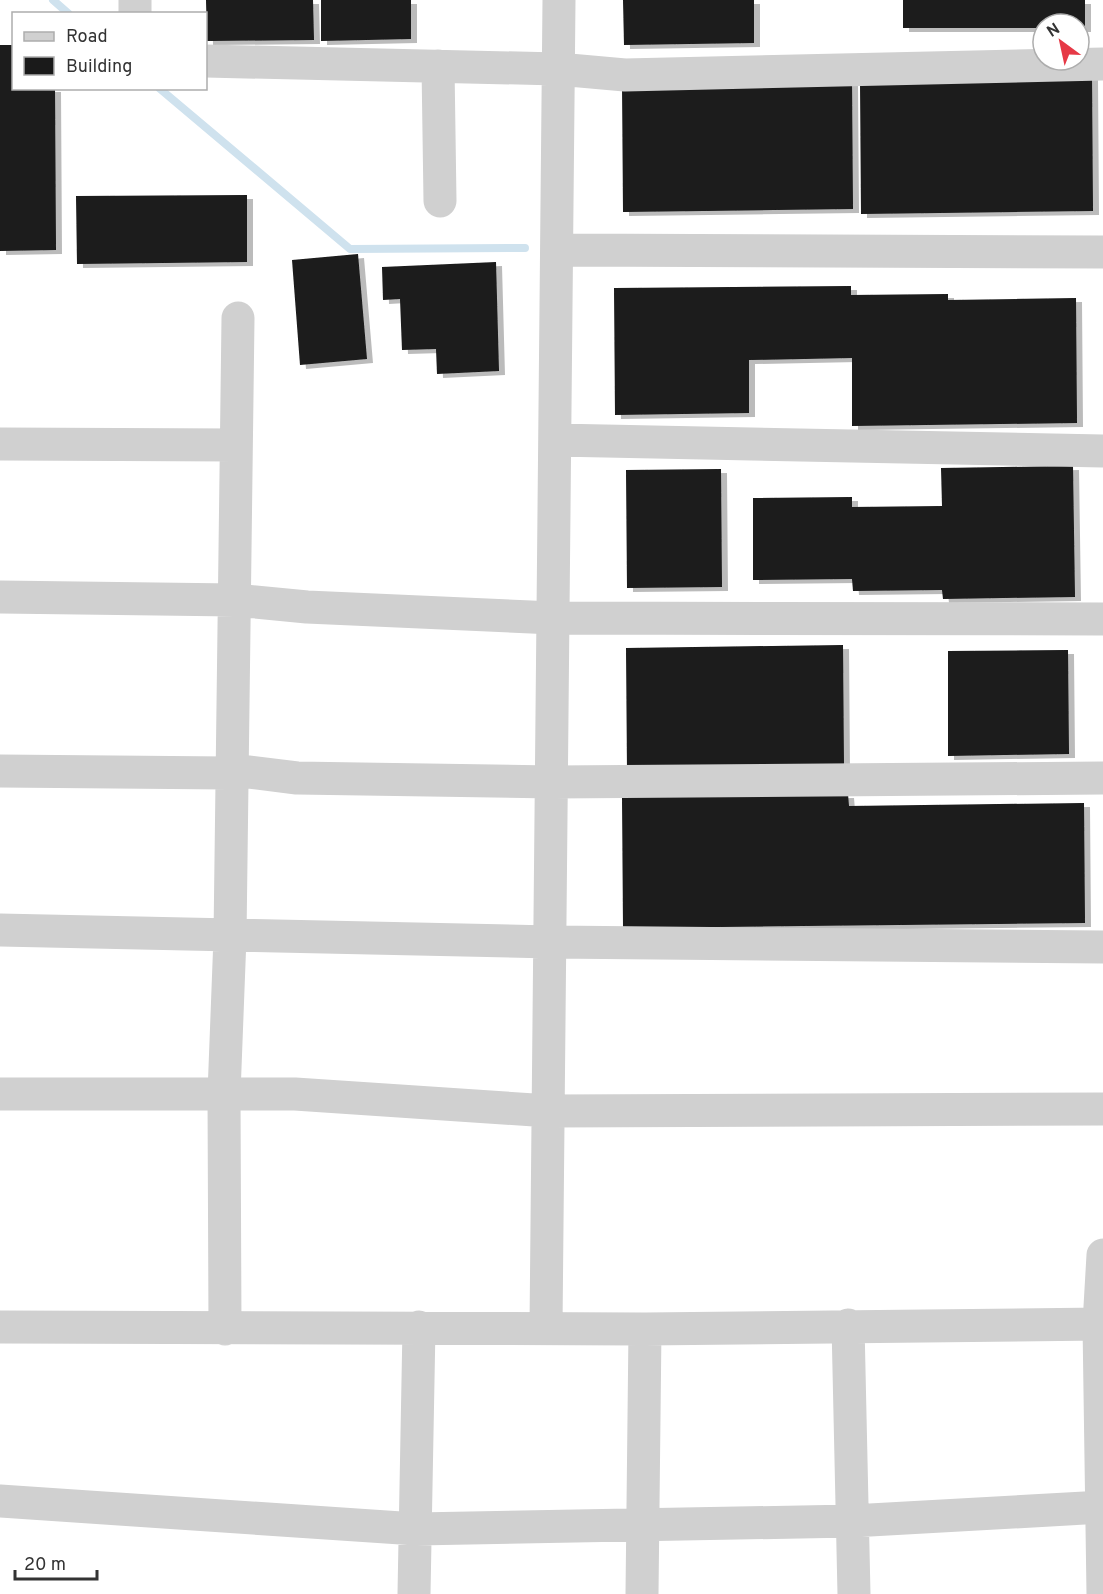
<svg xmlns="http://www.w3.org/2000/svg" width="1103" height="1594" font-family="Overpass,sans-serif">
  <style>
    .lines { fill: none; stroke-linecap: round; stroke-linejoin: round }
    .stream { stroke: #cfe2ee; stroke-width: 8 }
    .building { fill: #1a1a1a; filter: url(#shadow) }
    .minor { stroke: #d0d0d0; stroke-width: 33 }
  </style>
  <defs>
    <filter id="shadow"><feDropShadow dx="6" dy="4" stdDeviation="0" flood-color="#0004"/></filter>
  </defs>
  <rect width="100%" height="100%" fill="#fff"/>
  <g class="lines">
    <path class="stream" d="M53,0L69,14
      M159,88L350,249L525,248"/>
  </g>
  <path class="building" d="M206,0H313L314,40L207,41Z
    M321,0H411V39L321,41Z
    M623,0H754V43L624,45Z
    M903,0H1085V28H1079V24H1043V28H903Z
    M0,45H14V88H55L56,250L0,251Z
    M1092,76L1093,211L861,214L860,81Z
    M852,81L853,209L623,212L622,84Z
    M247,195V262L77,264L76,196Z
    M358,254L367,359L300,365L292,260Z
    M496,262L499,371L437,374L436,349L402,350L400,299L383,300L382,267Z
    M851,286V295L948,294V300L1076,298L1077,423L852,426V358L749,360V413L615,415L614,288Z
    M1073,466L1075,597L943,599L942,590L853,591L852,579L753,580V498L852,497V507L942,506L941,468Z
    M721,469L722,587L627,588L626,470Z
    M843,645L844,767L627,771L626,648Z
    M1068,650L1069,754L948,756V651Z
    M848,794L849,806L1084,803L1085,923L623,928L622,797Z"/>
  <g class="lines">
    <path class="minor" d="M135,0V14
      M206,61L558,69L625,75L1103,64
      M438,66L440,201
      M557,250L1103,252
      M556,440L1103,451
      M0,444L236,445
      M0,597L235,600L307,607L554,618L1103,619
      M0,771L228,773L232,770L297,778L553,782L1103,778
      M0,930L551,942L1103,947
      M0,1094H295L549,1111L1103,1109
      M848,1325L854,1594
      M0,1327L645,1329L1103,1324
      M546,1327L559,0
      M225,1329L224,1094L230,937L238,318
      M0,1501L416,1529L852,1521L1103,1507
      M414,1594L419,1327
      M642,1594L645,1329
      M1103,1594L1099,1324L1103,1255"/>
  </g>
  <rect x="12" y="12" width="195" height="78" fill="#ffffff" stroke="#adadad" stroke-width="1.5"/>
  <rect x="24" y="32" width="30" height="9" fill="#d0d0d0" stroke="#adadad" stroke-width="1.5"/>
  <text x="66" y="42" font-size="18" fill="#333333">Road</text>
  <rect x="24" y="57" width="30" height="18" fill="#1a1a1a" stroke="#adadad" stroke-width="1.5"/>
  <text x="66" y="72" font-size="18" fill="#333333">Building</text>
  <g transform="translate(1061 42) rotate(327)"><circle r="28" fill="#ffffff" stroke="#adadad" stroke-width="1.5"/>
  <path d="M0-4.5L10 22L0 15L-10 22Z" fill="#e63946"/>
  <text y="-9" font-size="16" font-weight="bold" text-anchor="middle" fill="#333333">N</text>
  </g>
  <path d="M15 1570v9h82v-9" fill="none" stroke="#333333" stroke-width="3"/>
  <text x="24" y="1570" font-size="18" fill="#333333" stroke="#ffffff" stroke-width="4.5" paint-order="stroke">20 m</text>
</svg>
